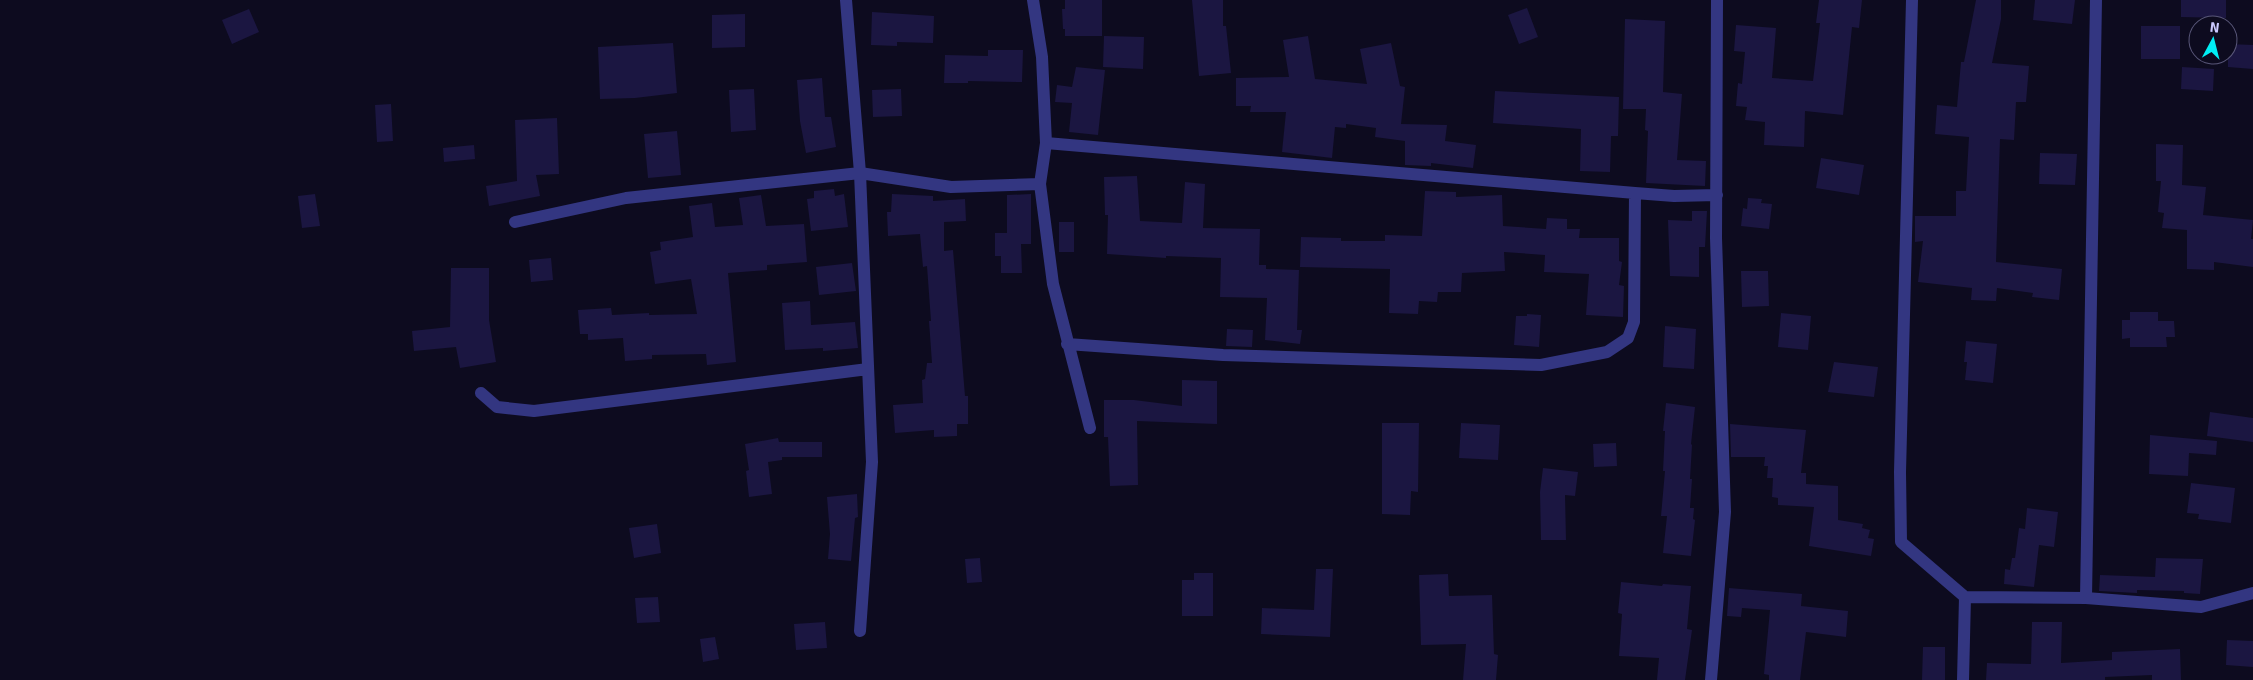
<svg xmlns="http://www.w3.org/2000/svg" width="2253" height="680" font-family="Signika,sans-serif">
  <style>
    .building { fill: #1b1641 }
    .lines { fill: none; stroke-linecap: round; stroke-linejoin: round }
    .minor { stroke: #333681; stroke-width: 12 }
  </style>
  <rect width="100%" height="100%" fill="#0d0b1f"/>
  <path class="building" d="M1065,0H1102V36H1065V29H1063L1062,9H1065Z
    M1192,0H1223V26H1226L1231,73L1199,76Z
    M1819,0H1862L1859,28L1852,27L1843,115L1805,111L1804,147L1764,145L1765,122L1745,120L1747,107L1736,106L1738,83L1742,84L1745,52L1734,51L1736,25L1776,28L1772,78L1813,81L1820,23H1816Z
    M1976,0H2001V19L1992,63L2029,66L2026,102H2016L2014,140L2000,139L1996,262L2062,269L2059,300L2032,297L2033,293L1997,288L1996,301L1971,300L1972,288L1918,282L1923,241L1915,242V216H1956V191H1966L1969,137L1935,134L1937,105L1957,107L1961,62H1964Z
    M2035,0H2075L2072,24L2033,20Z
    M2181,0H2226V18L2181,17Z
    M1527,8L1538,37L1519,44L1508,15Z
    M249,9L259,32L232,44L222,20Z
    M872,12L934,16L933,43L897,42V46L871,45Z
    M745,14V47L712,48V15Z
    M1625,19L1665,21L1663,92L1682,94L1677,160L1706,161L1705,186L1646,183L1648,131L1645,130L1646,109H1623Z
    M2141,26H2180V59H2141Z
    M1104,36L1144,37L1143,69L1103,67Z
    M1308,36L1315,79L1367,84L1360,49L1391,43L1400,86L1405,87L1401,124L1447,125L1445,141L1476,145L1473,168L1431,163V166L1405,165V141L1375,137L1376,128L1346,124V128L1335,127L1332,158L1282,152L1286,112H1250L1251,106H1236V78L1289,77L1283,40Z
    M673,43L677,93L635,98L600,99L598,47Z
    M2228,44L2253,45V69L2228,67Z
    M988,50H1023L1022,82L968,81V83H944L945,55L988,56Z
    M1076,67L1105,70L1098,135L1069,132L1072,103L1055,102L1057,85L1072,87Z
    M2182,67L2214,69L2213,91L2181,89Z
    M822,78L825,117H831L836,147L806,153L800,121L797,80Z
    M754,89L756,130L731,132L729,90Z
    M901,89L902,116L873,117L872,90Z
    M1495,91L1619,97L1618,136H1611L1610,172L1580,171L1581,129L1493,123Z
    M391,104L393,141L377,142L375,105Z
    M557,118L559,174L536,175L540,196L489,206L486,186L517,181L515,120Z
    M677,131L681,175L648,178L644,134Z
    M2156,144L2183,145L2182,185L2206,187L2203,215L2253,220L2251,239H2253V267L2214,262V270L2187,269V230L2162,228L2164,213L2158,212L2161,181H2156Z
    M474,145L475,159L444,162L443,148Z
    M2040,153L2077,154L2075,185L2039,184Z
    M1821,158L1864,165L1859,195L1816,188Z
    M1137,176L1140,221L1182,223L1185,182L1205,184L1203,228L1260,229L1259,265H1266V269L1299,270L1297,330H1302L1300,344L1265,340L1267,298L1220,297L1221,258L1166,256V258L1107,254L1108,215H1105L1104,177Z
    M834,189L835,196L844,194L848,227L811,231L807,199L814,198V191Z
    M1425,191L1456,192V197L1502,195L1503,226L1546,229L1547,218L1567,219V229H1580L1579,238H1619V261L1622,262L1619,285L1624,286L1623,317L1586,315L1589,274L1544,272L1545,255L1504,252L1505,271L1462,273L1461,292H1438L1437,302L1419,301L1418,314L1389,313L1390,269L1300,267L1301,237L1341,238V241H1385V235L1422,236Z
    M315,194L320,226L302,228L298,196Z
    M892,194L933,196V201L965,199L966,221L944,222V251L953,250L965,396H968V424H957V436L934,437V430L895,433L893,405L923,403L922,380L925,379L927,363H932L929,321H931L927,266L923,267L920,234L888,236L887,212H891Z
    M1031,194V244H1021L1022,273H1001V256H995V233H1007V195Z
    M761,195L766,226L804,224L807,262L767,265V270L728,273L736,362L707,365L706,354L652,355V359L625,361L623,338L588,340V334H580L578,310L611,308L612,315L649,313V315L697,314L691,279L655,284L650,252L661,250L660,242L693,237L689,206L712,203L715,227L743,225L739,198Z
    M1748,198L1762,199L1761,203L1772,204L1769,229L1741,226L1743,208L1747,209Z
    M1692,211H1707L1705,247H1699V277L1670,276L1668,220L1692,221Z
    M1059,222H1074V252H1059Z
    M551,258L553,280L531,282L529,260Z
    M852,263L856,291L819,295L816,267Z
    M451,268H489V320L496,362L460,368L456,347L414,351L412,331L450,327Z
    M1741,271H1768L1769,306L1742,307Z
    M810,301L811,325L855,322L858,348L823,351V348L785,350L782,303Z
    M2130,312H2158V321H2174L2175,337H2166L2167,347H2130V338L2122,339V320H2130Z
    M1781,313L1811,316L1808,350L1778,347Z
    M1527,314L1541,315L1539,347L1514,345L1516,316H1527Z
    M1665,326L1696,329L1694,369L1663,367Z
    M1227,329L1253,330L1252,347L1226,346Z
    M1966,341L1997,344L1993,383L1965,380L1967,362H1964Z
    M1834,362L1878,367L1874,397L1828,392Z
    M1182,380L1217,381V424L1137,421L1138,485L1110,486L1108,437H1104V400H1134L1182,406Z
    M1666,403L1695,407L1691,444L1692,445L1690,479H1692L1690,508H1694L1693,519L1695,520L1691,556L1663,553L1667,516H1661L1665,471H1663L1665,431H1663Z
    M2210,412L2253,418V442L2207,436Z
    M1382,423H1419L1418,492L1411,491L1410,515L1382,514Z
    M1461,423L1500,425L1498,460L1459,458Z
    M1730,424L1806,430L1801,473H1806V484L1838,486V520L1863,524L1862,528L1870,530L1868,538L1874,539L1871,556L1809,546L1814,507L1778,505V498L1772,497L1773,478H1767L1768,466H1764L1765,457H1731Z
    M2150,435L2217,441L2216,455L2189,453L2188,476L2149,474Z
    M778,438L779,442H822V457H782V460L768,462L772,494L749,497L746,471L749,470L745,444Z
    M1616,443L1617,466L1594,467L1593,444Z
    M1543,468L1578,472L1575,496L1565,495L1566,540H1541L1540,492Z
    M2191,483L2235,488L2231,523L2198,519L2199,514L2187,513Z
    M857,494L858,517L855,518L851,561L828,559L830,534L827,497Z
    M2027,508L2058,512L2054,547L2039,545L2034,587L2004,584L2005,569L2010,570L2012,558H2015L2019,528L2025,529Z
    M657,524L661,553L634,558L629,528Z
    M980,558L982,582L967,583L965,559Z
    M2156,558L2203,559L2200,594L2184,593V591L2137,590V593L2099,591L2100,575L2155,577Z
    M1316,569H1333L1330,637L1261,634L1262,608L1314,610Z
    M1194,573H1213V616H1182V580H1194Z
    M1448,574L1449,596L1492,595L1494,654L1498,655L1496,680H1463L1466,644L1421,645L1419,575Z
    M1621,582L1662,586L1663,584L1691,586L1687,629L1692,630L1685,680H1657L1659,658L1619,656L1622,614L1618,613Z
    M1729,588L1802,594L1801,606L1848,611L1846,637L1806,632L1800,680H1769V675L1764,674L1770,610L1742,608L1741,617L1727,616Z
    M658,597L660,622L637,623L635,598Z
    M825,622L827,648L796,650L794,624Z
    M2032,622H2062L2061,663L2112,660V652L2180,649L2181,680H2152V675L2105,677V680H1986L1987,663L2031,664Z
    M715,637L719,659L703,662L700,639Z
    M2227,640L2253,641V667L2226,665Z
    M1923,647H1945V680H1922Z"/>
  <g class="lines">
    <path class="minor" d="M846,0L860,173L872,462L860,631
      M1033,0L1042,57L1046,143L1040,184L1053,284L1090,428
      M1912,0L1900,472L1901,542L1965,597
      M1046,143L1635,193L1674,196L1717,195
      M515,222L626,198L860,173L951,187L1040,184
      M1067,344L1223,355L1541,365L1607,352L1628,338L1634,322L1635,193
      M481,393L497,407L534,411L868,369
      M2086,598L2201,607L2253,593
      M1711,680L1725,512L1716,238L1717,0
      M1963,680L1965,597L2086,598L2096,0"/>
  </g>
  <g transform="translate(2213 40) rotate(7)"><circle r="24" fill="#0d0b1f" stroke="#595779"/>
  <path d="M0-4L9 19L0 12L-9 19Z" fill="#00eef4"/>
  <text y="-8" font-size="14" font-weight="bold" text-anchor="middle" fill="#cbc9ff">N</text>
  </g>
</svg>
